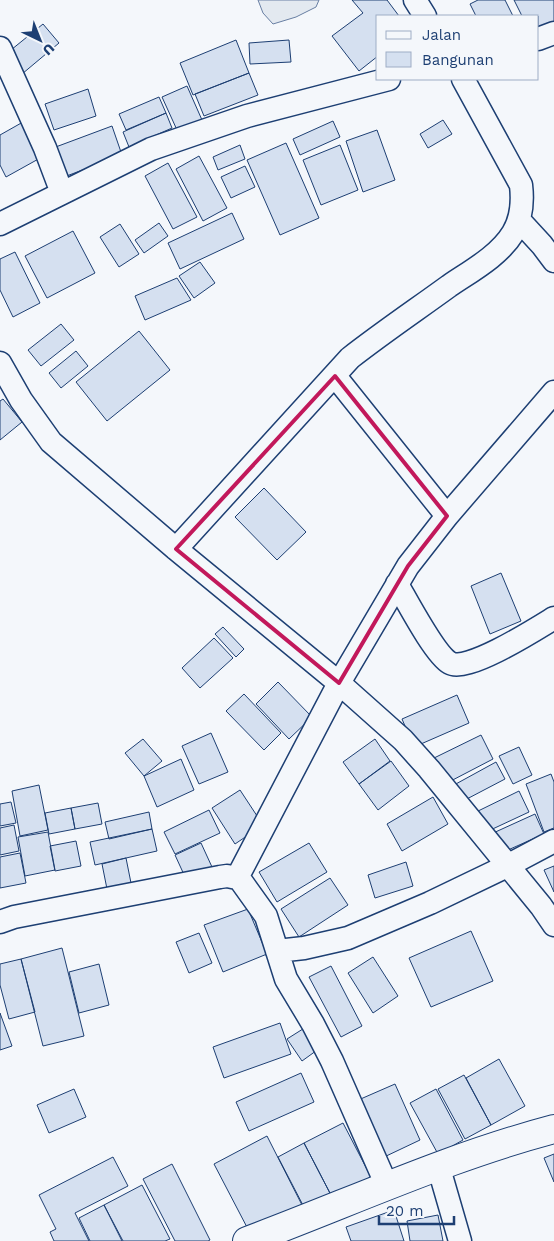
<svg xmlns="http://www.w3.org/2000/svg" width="554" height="1241" font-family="'Work Sans',sans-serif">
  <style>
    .green { fill: #e3e9f0; stroke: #687fa3 }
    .building { fill: #d5e0f0; stroke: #1d3f73 }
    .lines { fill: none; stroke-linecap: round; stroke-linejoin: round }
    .street-casing { stroke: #1d3f73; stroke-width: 25 }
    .secondary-casing { stroke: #1d3f73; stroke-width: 30 }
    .street { stroke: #f4f7fb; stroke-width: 22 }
    .secondary { stroke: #f4f7fb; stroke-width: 28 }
    .marked { fill: none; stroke: #c2185b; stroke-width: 4; stroke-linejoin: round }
  </style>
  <rect width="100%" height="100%" fill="#f4f7fb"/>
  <path class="green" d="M258,0H319L316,7L296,17L273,24L263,13Z"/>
  <path class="building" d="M352,0H387L399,16H378V56L359,71L332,36L363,13Z
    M478,0H505L513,16H476L470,4Z
    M514,0H554V22L538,30V16H522Z
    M43,24L59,43L22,74L6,54Z
    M236,40L249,73L193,95L180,63Z
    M289,40L291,62L250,64L249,43Z
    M249,73L258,95L204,116L195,94Z
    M187,86L202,120L177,130L162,97Z
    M88,89L96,116L54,130L45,104Z
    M159,97L166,113L126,130L119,114Z
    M166,113L172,128L129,147L123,132Z
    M443,120L452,134L428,148L420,134Z
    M333,121L340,137L300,155L293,139Z
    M23,122L42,157L6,177L0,165V135Z
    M112,126L122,155L64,177L53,148Z
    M377,130L395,180L363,192L346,141Z
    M286,143L319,218L280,235L247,160Z
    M240,145L245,159L218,170L213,157Z
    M340,145L358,190L321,205L303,160Z
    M199,156L227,208L203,221L176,169Z
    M168,163L197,217L173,229L145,176Z
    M245,166L255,187L231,198L221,177Z
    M232,213L244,239L180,269L168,243Z
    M159,223L168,236L144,253L135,240Z
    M120,224L139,254L119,267L100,237Z
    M73,231L95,273L47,298L25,256Z
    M15,252L40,303L13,317L0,290V259Z
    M200,262L215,283L194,298L179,276Z
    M177,278L191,300L145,320L135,296Z
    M61,324L74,340L41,366L28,350Z
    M139,331L170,370L107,421L76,382Z
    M76,351L88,366L61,388L49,373Z
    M3,399L22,422L0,440V401Z
    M264,488L306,532L277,560L235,517Z
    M501,573L521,621L490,634L471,586Z
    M223,627L244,649L236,657L215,634Z
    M214,638L233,658L200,688L182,668Z
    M278,682L312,717L289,739L256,704Z
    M244,694L281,733L264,750L226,711Z
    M457,695L469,723L414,747L402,719Z
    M211,733L228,772L199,784L182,746Z
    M481,735L493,759L445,784L432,759Z
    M143,739L162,761L144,776L125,753Z
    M375,739L390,761L359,784L343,762Z
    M519,747L532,775L513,784L499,756Z
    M181,759L194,790L157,807L144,776Z
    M391,761L409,786L378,810L359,784Z
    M496,762L505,779L463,801L454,785Z
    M551,774L554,782V828L544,832L526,784Z
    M39,785L48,830L20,836L12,791Z
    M240,790L263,825L235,844L212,808Z
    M519,791L529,812L484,833L474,813Z
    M433,797L448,824L402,851L387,824Z
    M11,802L16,823L0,826V804Z
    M98,803L102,824L75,829L71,808Z
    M71,808L75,829L49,834L45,813Z
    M209,810L220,833L175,854L164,832Z
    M149,812L152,829L109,839L105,822Z
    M535,814L544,834L499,854L491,834Z
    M14,825L19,851L0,855V828Z
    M152,829L157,851L95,865L90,842Z
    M48,832L55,870L25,876L18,837Z
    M76,841L81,866L55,871L50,846Z
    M201,843L212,867L186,879L175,855Z
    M309,843L327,872L277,902L259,872Z
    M20,853L26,883L0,888V857Z
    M126,858L132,888L108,894L102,864Z
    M406,862L413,886L375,898L368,875Z
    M554,866V892L544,870Z
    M330,878L348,905L299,937L281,909Z
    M248,909L267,954L223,972L204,925Z
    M471,931L493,981L431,1007L409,958Z
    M199,933L212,963L189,973L176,942Z
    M62,948L84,1036L43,1046L21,959Z
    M373,957L398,996L373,1013L348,973Z
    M21,959L35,1012L9,1019L0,985V964Z
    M99,964L109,1005L79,1013L69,972Z
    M331,966L362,1026L341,1037L309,977Z
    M0,1013L12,1046L0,1050Z
    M280,1023L291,1054L224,1078L213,1047Z
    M306,1027L320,1048L302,1061L287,1039Z
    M499,1059L525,1106L491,1125L466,1078Z
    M301,1073L314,1102L249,1131L236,1102Z
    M464,1075L491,1125L465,1139L438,1089Z
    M395,1084L420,1140L382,1158L356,1101Z
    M74,1089L86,1117L49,1133L37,1105Z
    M436,1089L463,1140L438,1154L410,1103Z
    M343,1123L371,1177L332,1197L304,1143Z
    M267,1136L302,1205L250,1233L214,1164Z
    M304,1143L332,1197L306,1211L278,1157Z
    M554,1154V1182L544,1158Z
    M113,1157L128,1186L75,1213L89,1241H54L50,1232L56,1229L39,1195Z
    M172,1164L210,1240L208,1241H175L143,1179Z
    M142,1185L170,1239L165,1241H123L104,1205Z
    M104,1205L122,1241H90L79,1218Z
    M394,1210L404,1241H351L346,1227Z
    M438,1215L443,1241H410L407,1221Z"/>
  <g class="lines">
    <defs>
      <path id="street" d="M415,0L425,16
        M538,39L554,33
        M0,48L45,148L62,193
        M519,220L542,245L554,261
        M0,224L151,149L247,116L389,79
        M0,363L21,400L51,442L176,549L339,683L403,740L429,769L541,906L554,925
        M335,376L447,516
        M176,549L350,358C382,333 416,310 449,286C471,271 499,256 513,233C522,218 523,202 521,185L463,79
        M397,584C407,601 435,655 450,663C467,673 536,629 554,618
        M237,878L339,683L408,566L447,516L554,392
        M0,922L14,917L220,877L227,876L237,878L241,881L266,916L286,979L313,1024L332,1061L387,1186
        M277,951L304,948L348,938L430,903L507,866L554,841
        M438,1165L460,1241"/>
      <path id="secondary" d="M247,1241C349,1203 448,1157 554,1129"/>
    </defs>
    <use href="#street" class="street-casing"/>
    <use href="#secondary" class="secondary-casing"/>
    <use href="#street" class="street"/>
    <use href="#secondary" class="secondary"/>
  </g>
  <path class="marked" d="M335,376L447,516L408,566L339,683L176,549Z"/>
  <rect x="376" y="15" width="162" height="65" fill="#f4f7fb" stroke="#9eadc5"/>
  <rect x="386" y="31" width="25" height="8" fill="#f4f7fb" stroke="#9eadc5"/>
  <text x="422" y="40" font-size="15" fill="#1d3f73">Jalan</text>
  <rect x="386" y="52" width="25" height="15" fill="#d5e0f0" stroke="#9eadc5"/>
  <text x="422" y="65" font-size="15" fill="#1d3f73">Bangunan</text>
  <g transform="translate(40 40) rotate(137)" stroke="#f4f7fb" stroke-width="4" paint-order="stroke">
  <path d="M0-4L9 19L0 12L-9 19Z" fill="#1d3f73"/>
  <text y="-8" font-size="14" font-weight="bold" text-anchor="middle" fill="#1d3f73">U</text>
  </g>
  <path d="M379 1216v8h75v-8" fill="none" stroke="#1d3f73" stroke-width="2.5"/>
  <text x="386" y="1216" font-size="15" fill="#1d3f73" stroke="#f4f7fb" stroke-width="4" paint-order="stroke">20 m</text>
</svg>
